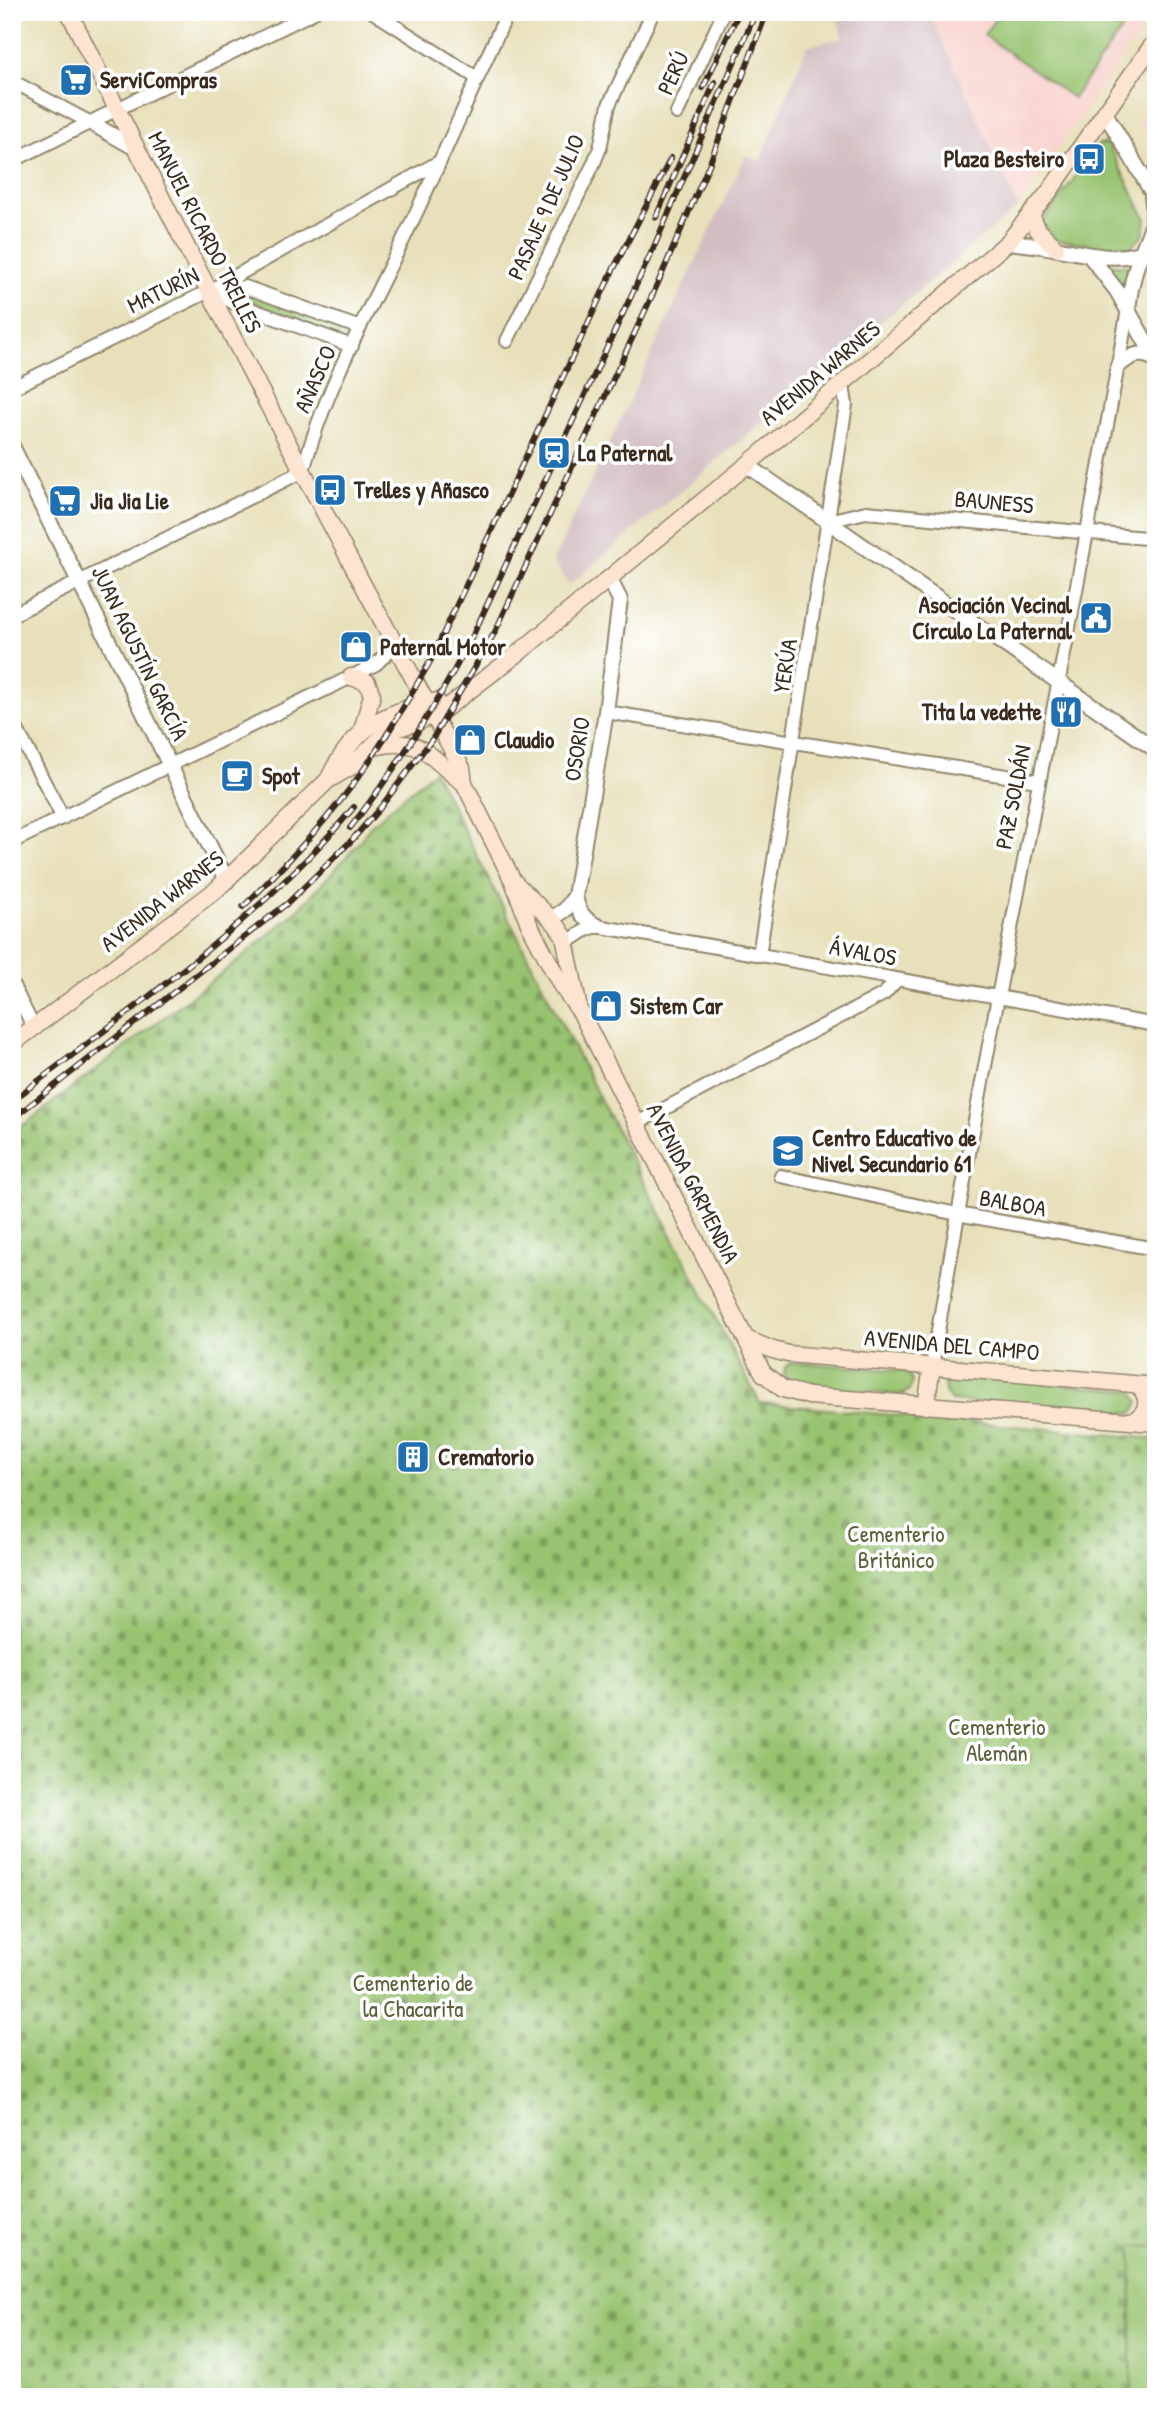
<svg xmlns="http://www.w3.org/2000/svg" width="1168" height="2409" font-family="'Patrick Hand',sans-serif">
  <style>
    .built { fill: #f7d0cb }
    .industrial { fill: #d2bec2 }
    .cemetery { fill: url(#cemetery-stones); stroke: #6a7646; stroke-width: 2 }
    .park { fill: #98c36f; stroke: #6a7646; stroke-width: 2 }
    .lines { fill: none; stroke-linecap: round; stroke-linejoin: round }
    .minor-casing { stroke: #91856c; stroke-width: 16 }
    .tertiary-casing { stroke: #91856c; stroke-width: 18 }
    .secondary-casing { stroke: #91856c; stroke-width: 19 }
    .minor { stroke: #fff; stroke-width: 12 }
    .tertiary { stroke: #fff; stroke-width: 14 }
    .secondary { stroke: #fde4d1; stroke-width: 16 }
    .rail-casing { stroke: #3b2a1e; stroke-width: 6 }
    .rail { stroke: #fff; stroke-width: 3.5; stroke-dasharray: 10; stroke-linecap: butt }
    .labels { text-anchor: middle; stroke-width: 7; stroke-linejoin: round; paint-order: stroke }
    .street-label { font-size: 23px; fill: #3b2a1e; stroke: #fff }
    .poi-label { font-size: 23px; font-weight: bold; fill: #3b2a1e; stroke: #fff; text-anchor: start }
    .park-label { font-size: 23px; fill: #5c603a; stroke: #fff }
  </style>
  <defs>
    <pattern id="cemetery-stones" width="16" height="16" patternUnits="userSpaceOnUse" patternTransform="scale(1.75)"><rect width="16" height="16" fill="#98c36f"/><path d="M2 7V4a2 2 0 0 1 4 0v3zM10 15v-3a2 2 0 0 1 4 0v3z" fill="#7d9f5b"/></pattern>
  </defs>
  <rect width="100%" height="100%" fill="#fff"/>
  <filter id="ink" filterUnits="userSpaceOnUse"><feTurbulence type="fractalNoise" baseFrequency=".0143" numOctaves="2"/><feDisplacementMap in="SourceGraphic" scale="14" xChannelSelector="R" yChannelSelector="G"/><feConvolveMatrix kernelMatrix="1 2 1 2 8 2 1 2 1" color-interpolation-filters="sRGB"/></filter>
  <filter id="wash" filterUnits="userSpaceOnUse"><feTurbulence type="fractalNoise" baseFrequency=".00686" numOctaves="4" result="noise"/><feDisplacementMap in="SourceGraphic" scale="28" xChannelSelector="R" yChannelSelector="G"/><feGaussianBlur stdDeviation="1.57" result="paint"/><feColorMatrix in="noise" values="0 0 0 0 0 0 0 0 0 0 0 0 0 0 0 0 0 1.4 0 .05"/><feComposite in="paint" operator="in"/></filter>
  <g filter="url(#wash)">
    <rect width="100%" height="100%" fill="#e7e0ba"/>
    <path class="built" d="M929,12H1154L1018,207Z
      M1156,95V156L1138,122Z"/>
    <path class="industrial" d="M836,12H929L1018,207L569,585L553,561L746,155L760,161L807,46L842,38Z"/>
    <path class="cemetery" d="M434,771L597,1093L760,1403L1156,1439V2247H1132L1131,2397H12V1134L240,959L299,909L358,844L370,826Z"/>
    <path class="park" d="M1000,12H1134L1073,98L984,35Z
      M1099,144H1108L1146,219L1143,236L1128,249L1056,240L1042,223Z
      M1104,264L1130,266L1126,294Z
      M250,293L360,328L352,346L247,304V299Z
      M792,1362L904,1371C916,1379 914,1389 902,1395L792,1385C785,1379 783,1376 785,1367Z
      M953,1375L1133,1391L1139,1402L1133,1413L951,1401L945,1392L944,1384Z
      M1132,2246L1156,2247V2397H1131Z"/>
  </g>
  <g filter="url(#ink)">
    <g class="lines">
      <defs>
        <path id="minor" d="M373,12L477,78
          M12,81L91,123
          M677,113L724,12
          M12,161L314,12
          M214,290L245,287L360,328
          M209,291L237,304L352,346
          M507,341L593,165L600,148L609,105L653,12
          M12,388L209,291L439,162
          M828,521L866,512L1156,539
          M12,615L303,471C325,389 368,312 405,236C441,162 473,86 508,12
          M606,712L1038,781
          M12,720L63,818
          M12,842L351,677L376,664L395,645
          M566,943L586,930L597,926L1156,1025
          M759,955L846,405L843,384
          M12,984L34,1028
          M637,1123L884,994L897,980
          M781,1176L957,1214L1156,1249
          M932,1367C990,1013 1066,662 1128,309"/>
        <path id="tertiary" d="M1105,113L1156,199
          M91,123L137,149
          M1008,242C1023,244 1038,245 1053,248C1085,253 1108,262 1141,253
          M1090,256L1117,291L1156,360
          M1128,309C1130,292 1133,275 1139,259C1148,234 1157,225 1152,196
          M1118,366C1131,355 1141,350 1156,360
          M12,446L227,881
          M747,465L1156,750
          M575,896C578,911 583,919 597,926
          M551,919L565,910L575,896L606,712L620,600L609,578"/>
        <path id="secondary" d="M69,12C194,267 326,519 462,768L464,783L513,881L529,924L561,985L581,1013L763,1373L783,1389L809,1396L1156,1423
          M1031,215L1038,230L1056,248
          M351,677L367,682L372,695L361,734
          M374,747C425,735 428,758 464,783
          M328,780C353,728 382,712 437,701
          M515,883L556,924L564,936L578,1004
          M12,1044L216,890L328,780L352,766L382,737L393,730L420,721L445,709L516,655L747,465L1008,242L1049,192L1156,40
          M746,1339L773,1350L788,1354L1156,1386
          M926,1406L932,1367
          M1132,1421C1149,1413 1151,1397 1137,1385"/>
      </defs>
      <use href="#minor" class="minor-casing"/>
      <use href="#tertiary" class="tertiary-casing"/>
      <use href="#secondary" class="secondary-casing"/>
      <use href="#minor" class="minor"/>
      <use href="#tertiary" class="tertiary"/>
      <use href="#secondary" class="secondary"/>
      <defs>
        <path id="rail" d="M703,88L739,12
          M656,217L715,82
          M350,828C397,768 438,703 473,635L653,249L756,12
          M243,907C281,869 319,830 351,787C381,747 406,703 431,660L611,274L671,158
          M12,1101C131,1009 257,923 354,807
          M12,1119L289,902L352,840L380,808L433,738L495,632L658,283L709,165L767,12"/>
      </defs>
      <use href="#rail" class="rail-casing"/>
      <use href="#rail" class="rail"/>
    </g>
  </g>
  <defs>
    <symbol id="supermarket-square" viewBox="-11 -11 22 22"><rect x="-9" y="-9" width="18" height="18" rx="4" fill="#1f6fb2" stroke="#fff"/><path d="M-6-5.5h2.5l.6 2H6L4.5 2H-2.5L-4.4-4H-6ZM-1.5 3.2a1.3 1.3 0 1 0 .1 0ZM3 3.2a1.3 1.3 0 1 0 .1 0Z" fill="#fff"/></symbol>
    <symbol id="bus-square" viewBox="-11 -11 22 22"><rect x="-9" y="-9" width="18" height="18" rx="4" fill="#1f6fb2" stroke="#fff"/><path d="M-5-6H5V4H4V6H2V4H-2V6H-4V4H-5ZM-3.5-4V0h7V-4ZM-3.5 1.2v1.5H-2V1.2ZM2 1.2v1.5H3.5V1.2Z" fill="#fff"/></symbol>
    <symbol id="station-square" viewBox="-11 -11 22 22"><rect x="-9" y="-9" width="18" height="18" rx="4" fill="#1f6fb2" stroke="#fff"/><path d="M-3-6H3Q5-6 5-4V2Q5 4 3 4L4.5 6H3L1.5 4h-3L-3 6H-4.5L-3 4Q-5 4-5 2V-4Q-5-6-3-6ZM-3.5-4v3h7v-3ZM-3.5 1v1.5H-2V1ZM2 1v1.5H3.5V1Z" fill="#fff"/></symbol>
    <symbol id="civic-square" viewBox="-11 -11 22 22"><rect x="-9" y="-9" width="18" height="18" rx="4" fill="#1f6fb2" stroke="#fff"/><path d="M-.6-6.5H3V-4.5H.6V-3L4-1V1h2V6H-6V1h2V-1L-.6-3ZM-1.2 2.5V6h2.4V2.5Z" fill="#fff"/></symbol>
    <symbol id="shop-square" viewBox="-11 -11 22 22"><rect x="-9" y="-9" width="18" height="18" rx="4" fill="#1f6fb2" stroke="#fff"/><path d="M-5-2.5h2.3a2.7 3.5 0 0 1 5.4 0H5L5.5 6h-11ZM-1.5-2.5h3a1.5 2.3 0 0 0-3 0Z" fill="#fff"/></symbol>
    <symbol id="restaurant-square" viewBox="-11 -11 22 22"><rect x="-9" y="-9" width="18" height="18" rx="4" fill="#1f6fb2" stroke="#fff"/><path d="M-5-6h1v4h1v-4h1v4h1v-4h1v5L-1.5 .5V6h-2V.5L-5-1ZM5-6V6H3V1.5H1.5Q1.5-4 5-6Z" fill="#fff"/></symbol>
    <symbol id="cafe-square" viewBox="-11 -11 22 22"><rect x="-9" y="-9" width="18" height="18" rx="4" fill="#1f6fb2" stroke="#fff"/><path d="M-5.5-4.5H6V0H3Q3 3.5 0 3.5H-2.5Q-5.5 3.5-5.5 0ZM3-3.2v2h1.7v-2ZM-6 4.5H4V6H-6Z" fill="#fff"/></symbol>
    <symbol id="school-square" viewBox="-11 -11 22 22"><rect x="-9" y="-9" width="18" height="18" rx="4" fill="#1f6fb2" stroke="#fff"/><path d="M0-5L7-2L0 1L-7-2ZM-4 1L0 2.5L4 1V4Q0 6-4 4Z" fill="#fff"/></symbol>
    <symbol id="building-square" viewBox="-11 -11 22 22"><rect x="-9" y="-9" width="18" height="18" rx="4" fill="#1f6fb2" stroke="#fff"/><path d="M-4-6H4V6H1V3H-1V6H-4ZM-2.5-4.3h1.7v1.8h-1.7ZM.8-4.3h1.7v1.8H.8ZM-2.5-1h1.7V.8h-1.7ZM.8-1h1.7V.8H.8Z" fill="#fff"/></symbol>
  </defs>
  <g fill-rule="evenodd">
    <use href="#supermarket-square" x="57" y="61" width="38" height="38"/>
    <use href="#bus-square" x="1070" y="140" width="38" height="38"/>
    <use href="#station-square" x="535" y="434" width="38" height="38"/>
    <use href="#bus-square" x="311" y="471" width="38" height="38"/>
    <use href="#supermarket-square" x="46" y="482" width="38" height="38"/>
    <use href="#civic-square" x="1077" y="599" width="38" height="38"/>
    <use href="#shop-square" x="337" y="628" width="38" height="38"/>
    <use href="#restaurant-square" x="1047" y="693" width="38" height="38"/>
    <use href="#shop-square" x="451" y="721" width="38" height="38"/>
    <use href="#cafe-square" x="218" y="757" width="38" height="38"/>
    <use href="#shop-square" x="587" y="987" width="38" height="38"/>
    <use href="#school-square" x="769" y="1132" width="38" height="38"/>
    <use href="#building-square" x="394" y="1438" width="38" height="38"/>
  </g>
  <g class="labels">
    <g class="street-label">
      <text transform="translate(673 73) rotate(-65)" y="8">PERÚ</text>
      <text transform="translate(546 207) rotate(-66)" y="8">PASAJE 9 DE JULIO</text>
      <text transform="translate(205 232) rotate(63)" y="8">MANUEL RICARDO TRELLES</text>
      <text transform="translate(163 290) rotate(-26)" y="8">MATURÍN</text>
      <text transform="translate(820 373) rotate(-40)" y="8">AVENIDA WARNES</text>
      <text transform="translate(315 379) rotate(-66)" y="8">AÑASCO</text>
      <text transform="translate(994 502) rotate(5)" y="8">BAUNESS</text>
      <text transform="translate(140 653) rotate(64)" y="8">JUAN AGUSTÍN GARCÍA</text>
      <text transform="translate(785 666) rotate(-81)" y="8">YERÚA</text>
      <text transform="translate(577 749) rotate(-81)" y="8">OSORIO</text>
      <text transform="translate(1013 797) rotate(-79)" y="8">PAZ SOLDÁN</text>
      <text transform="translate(162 901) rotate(-38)" y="8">AVENIDA WARNES</text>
      <text transform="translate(863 952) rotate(10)" y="8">ÁVALOS</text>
      <text transform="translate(693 1183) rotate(63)" y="8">AVENIDA GARMENDIA</text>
      <text transform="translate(1013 1203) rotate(10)" y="8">BALBOA</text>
      <text transform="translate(952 1345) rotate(5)" y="8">AVENIDA DEL CAMPO</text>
    </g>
    <g class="poi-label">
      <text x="100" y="88">ServiCompras</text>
      <text x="1064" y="167" text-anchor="end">Plaza Besteiro</text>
      <text x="578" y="461">La Paternal</text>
      <text x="354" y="498">Trelles y Añasco</text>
      <text x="90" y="509">Jia Jia Lie</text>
      <text x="1072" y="613" text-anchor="end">Asociación Vecinal<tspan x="1072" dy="26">Círculo La Paternal</tspan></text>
      <text x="380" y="655">Paternal Motor</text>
      <text x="1042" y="720" text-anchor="end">Tita la vedette</text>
      <text x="494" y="748">Claudio</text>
      <text x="262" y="784">Spot</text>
      <text x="630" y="1014">Sistem Car</text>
      <text x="812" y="1146">Centro Educativo de<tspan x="812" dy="26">Nivel Secundario 61</tspan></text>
      <text x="438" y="1465">Crematorio</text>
    </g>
    <g class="park-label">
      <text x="896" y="1542">Cementerio<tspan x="896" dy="26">Británico</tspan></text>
      <text x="997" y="1735">Cementerio<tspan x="997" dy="26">Alemán</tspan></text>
      <text x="413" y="1991">Cementerio de<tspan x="413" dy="26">la Chacarita</tspan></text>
    </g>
  </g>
  <rect width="1168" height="2409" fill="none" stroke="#fff" stroke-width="42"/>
</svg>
